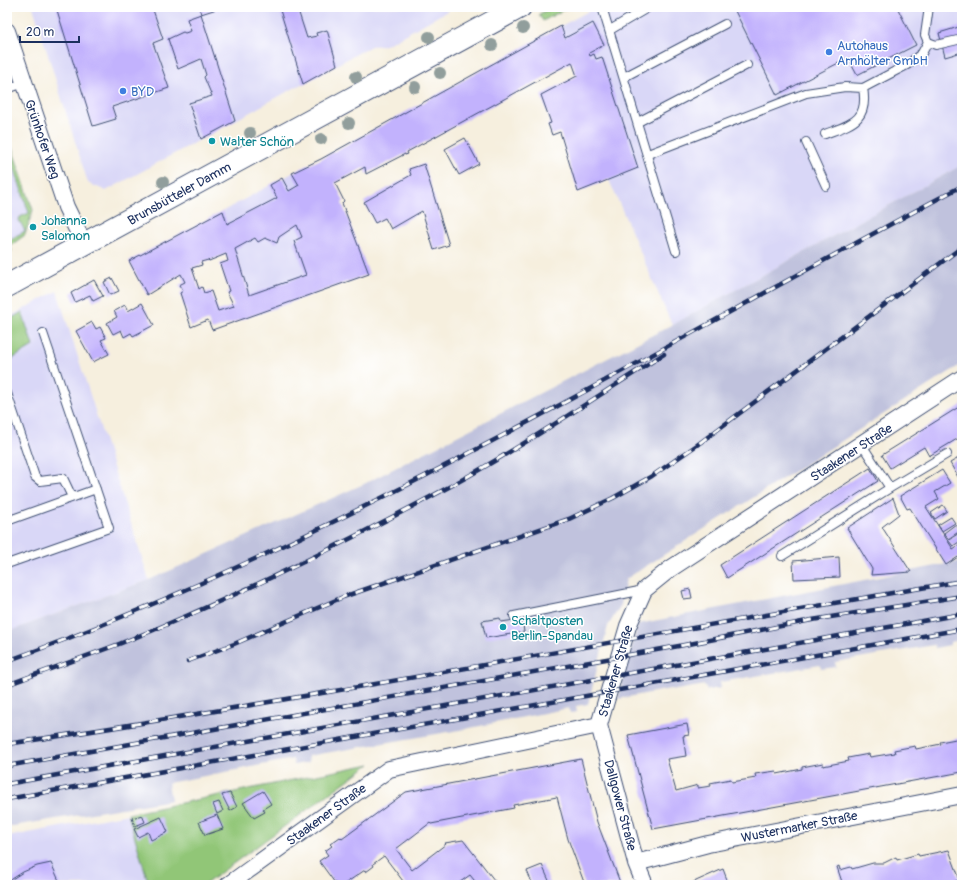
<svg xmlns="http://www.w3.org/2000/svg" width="969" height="892" font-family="Pangolin,sans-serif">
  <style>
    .built { fill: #d9d7f7 }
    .industrial { fill: #c0c2dd }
    .green { fill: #91c677; stroke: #567a6a }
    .building { fill: #c2b2fd; fill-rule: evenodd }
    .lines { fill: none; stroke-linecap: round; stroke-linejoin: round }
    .service-casing { stroke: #3c4c71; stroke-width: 10 }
    .minor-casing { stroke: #3c4c71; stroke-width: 18 }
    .secondary-casing { stroke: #3c4c71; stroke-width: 24 }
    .service { stroke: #fff; stroke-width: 8 }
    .minor { stroke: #fff; stroke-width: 16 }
    .secondary { stroke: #fff; stroke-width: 22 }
    .rail-casing { stroke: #1b2f5e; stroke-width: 4.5 }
    .rail { stroke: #fff; stroke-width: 3; stroke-dasharray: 9; stroke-linecap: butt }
    .tree { fill: #919e9c }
    .shop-dot { fill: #3f7fe0; stroke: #fff; stroke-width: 1.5 }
    .culture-dot { fill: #0f9aa8; stroke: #fff; stroke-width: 1.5 }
    .labels { text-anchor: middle; stroke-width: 3; stroke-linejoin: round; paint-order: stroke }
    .shop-label { font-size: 13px; fill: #366cbe; stroke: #fff; text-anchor: start }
    .street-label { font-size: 13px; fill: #1b2f5e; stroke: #fff }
    .culture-label { font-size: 13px; fill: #0d838f; stroke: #fff; text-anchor: start }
  </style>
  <rect width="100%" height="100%" fill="#fff"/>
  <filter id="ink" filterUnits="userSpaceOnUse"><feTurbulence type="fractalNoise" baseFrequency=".025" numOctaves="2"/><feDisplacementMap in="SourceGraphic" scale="8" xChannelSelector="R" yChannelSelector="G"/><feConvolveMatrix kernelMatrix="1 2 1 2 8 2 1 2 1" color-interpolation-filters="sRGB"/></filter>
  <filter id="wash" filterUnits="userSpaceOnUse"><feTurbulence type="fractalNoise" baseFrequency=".012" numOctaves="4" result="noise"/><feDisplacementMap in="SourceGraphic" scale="16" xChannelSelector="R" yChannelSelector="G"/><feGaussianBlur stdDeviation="0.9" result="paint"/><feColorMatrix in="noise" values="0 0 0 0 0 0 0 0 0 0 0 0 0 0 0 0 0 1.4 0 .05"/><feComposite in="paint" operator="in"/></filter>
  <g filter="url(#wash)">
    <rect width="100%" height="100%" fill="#f6efde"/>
    <path class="built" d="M33,7H448L449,10L386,45L371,46L106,191L88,183Z
      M596,7H962V165L672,325L609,180L561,26Z
      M7,133L33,210L25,235L10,246L12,251L7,253Z
      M309,164L353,280L256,315L223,211Z
      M57,291L149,580L7,632V318Z
      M128,814L149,885H7V837Z"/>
    <path class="industrial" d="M962,165V364L626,579L621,605L608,626L588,704L576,706L577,712L570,713L569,708L460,730L308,756L309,762L294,765L293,759L168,783L171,800L7,827V632L149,580L366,483L672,325Z
      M962,561V640L950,642V645L935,648L934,645L835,662L836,667L821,669L820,665L720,682L721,688L707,690L705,685L676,690L670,689L618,699L638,624Z"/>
    <path class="green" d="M553,7H569L543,21L539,14Z
      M7,133L33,210L25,235L10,246L12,251L7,253V241L25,231L19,220L20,217L29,213L7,146Z
      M22,312L33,346L7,362V321Z
      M370,764L204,885H149L128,814Z"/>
    <g id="blocks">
      <path class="building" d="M56,7H152L163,39L153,43L169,88L112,107L116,119L93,126Z
        M199,7H223L201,14Z
        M279,7H297L307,38L317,36L316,33L327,30L337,65L303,84Z
        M733,7H897L916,45L857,75L848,58L777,95Z
        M201,14L235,121L201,139L189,103L212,96L204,77L206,75L201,59L178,69L168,39L183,32L185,33L191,31L187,19Z
        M593,23L604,45L589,53L590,56L594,54L596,59L602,57L638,168L578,192L560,132L552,135L548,124L551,123L541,95L577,76L572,62L407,152L408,154L405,155V154L366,174L365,167L335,183L344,201L342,203L369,274L212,330L208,320L191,327L180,293L183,291L179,285L185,282L181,274L147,295L129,261L223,211L227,224L277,198L270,185L282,178L289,191L299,185L292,173L321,159L561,26L565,38ZM297,225L302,237L294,241L306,275L249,295L235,249L255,238L258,242L265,238L277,243L279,237ZM226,254L228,261L220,264L229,291L227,292L234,306L218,311L211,291L204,293L202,287L199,289L192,268L202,265L201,262L208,260L209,261Z
        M962,26V52L945,57L939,33Z
        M465,138L479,164L459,175L445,149Z
        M424,164L449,245L434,250L422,211L391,229L385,218L375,223L364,202L411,175L409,169Z
        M112,278L119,291L110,295L104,282Z
        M94,280L103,296L93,301L90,295L75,302L71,293Z
        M142,303L154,325L133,336L131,333L124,337L121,330L113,334L107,323L117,317L114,311L125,305L128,311Z
        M92,322L96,329L100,327L106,338L101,340L109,354L93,362L76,331Z
        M962,405V436L929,456L924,447L890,468L882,455Z
        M962,456V475L958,477L950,463Z
        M870,468L878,481L727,578L720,565Z
        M942,470L950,483L935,492L939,499L926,507L953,549L962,543V564L958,557L946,565L910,508L907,509L900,496Z
        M893,498L899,514L882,527L911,572L871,575L872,569L847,528Z
        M943,505L947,511L935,519L931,513Z
        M951,517L955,523L942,531L938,525Z
        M956,524L960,531L948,539L944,533Z
        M961,532L962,540L953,546L948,540Z
        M839,557L840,577L794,579L793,561Z
        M690,589L692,598L684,599L682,591Z
        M500,618L501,622L522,619L524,632L486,638L482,621Z
        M687,724L689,735L683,736L686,756L667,759L676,791L698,785V788L711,786L710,783L731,779L732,782L756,778L755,774L776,771L777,774L802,769V767L823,763V766L849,761L848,758L869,754L870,757L895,753L894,750L915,746L916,749L941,744L940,742L961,738L962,772L653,829L628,735Z
        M581,759L597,822L621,885H585L568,839L557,797L513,805L514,808L431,824L430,823L396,849L412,870L446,844L445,843L463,840L498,885H478L470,875L456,885H406L384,856L373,864L374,866L366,872L365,870L343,885H333L335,883L319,861L328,855L325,851L332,846L330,844L340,837L342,839L406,792Z
        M263,791L271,804L263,809L265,812L254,818L243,803Z
        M230,793L237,807L230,811L222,795Z
        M219,802L223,811L217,814L213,804Z
        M142,815L145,822L135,826L132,818Z
        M217,815L223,829L205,835L199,822Z
        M161,817L168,832L151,840L148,832L138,837L134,829Z
        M7,836L12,853L7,855Z
        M949,850L960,880L940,885L938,883L933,885H843L837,867L839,866L840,870L851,867L852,869L873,863H884L896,857L897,860L918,854L919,856Z
        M51,863L61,885H7L12,879L23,872L37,866Z
        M542,865L551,885H533L527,871Z
        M723,869L729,885H687Z"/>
    </g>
  </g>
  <g filter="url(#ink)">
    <use href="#blocks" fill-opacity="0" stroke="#3c4c71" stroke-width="1"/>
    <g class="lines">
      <defs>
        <path id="service" d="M602,7L676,251
          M929,7L925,35L928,42L936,45L962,39
          M610,30L649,7
          M624,77L725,24
          M7,89L24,83
          M638,122L747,65
          M825,134C851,124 869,121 863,88
          M806,142L826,186
          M648,154L806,93L845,87L863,88L907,65L922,53L928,42
          M7,393L35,477L40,481L63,478L72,497
          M890,488L947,454
          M7,521L96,489
          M782,556L890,488L862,445
          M7,564L109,528L43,333
          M514,616L644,590"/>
        <path id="minor" d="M7,31L66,207L84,244
          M599,725L628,626L644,590L670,569L962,378
          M599,725L636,863L645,885
          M636,863L708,844L962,795
          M228,885L389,769L599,725"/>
        <path id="secondary" d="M7,286L520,7"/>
      </defs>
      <use href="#service" class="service-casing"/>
      <use href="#minor" class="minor-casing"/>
      <use href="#secondary" class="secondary-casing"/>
      <use href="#service" class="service"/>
      <use href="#minor" class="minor"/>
      <use href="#secondary" class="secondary"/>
      <defs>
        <path id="rail" d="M7,661C343,541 648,352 962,186
          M188,661L234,644L343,597L569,519L613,498L652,476L697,445L962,247
          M7,685C44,671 82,658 119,644C226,602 331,550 434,495C513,453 588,402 664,354
          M7,744C326,696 644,635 962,581
          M7,766L679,646L812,620L962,596
          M7,784L962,614
          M7,799L962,629"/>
      </defs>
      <use href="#rail" class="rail-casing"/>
      <use href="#rail" class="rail"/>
    </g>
    <g class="tree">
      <circle cx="523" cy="28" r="6"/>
      <circle cx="429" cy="37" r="6"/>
      <circle cx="492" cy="45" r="6"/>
      <circle cx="440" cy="73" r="6"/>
      <circle cx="356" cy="77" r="6"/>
      <circle cx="415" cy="87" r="6"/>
      <circle cx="349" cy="123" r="6"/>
      <circle cx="250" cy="133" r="6"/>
      <circle cx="321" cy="139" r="6"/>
      <circle cx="163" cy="182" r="6"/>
    </g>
  </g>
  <g class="shop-dot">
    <circle cx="829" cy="52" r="4"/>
    <circle cx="123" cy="91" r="4"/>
  </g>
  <g class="culture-dot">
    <circle cx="212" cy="141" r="4"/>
    <circle cx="33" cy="227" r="4"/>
    <circle cx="503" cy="627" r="4"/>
  </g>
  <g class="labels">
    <g class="shop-label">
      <text x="837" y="50">Autohaus<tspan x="837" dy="15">Arnhölter GmbH</tspan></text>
      <text x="131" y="96">BYD</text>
    </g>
    <g class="street-label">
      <text transform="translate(43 139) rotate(71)" y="5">Grünhofer Weg</text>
      <text transform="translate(179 193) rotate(-29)" y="5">Brunsbütteler Damm</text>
      <text transform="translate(851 452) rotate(-33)" y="5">Staakener Straße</text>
      <text transform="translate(615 671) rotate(-74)" y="5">Staakener Straße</text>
      <text transform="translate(621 805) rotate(75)" y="5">Dallgower Straße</text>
      <text transform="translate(326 814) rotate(-36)" y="5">Staakener Straße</text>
      <text transform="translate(799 826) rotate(-11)" y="5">Wustermarker Straße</text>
    </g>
    <g class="culture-label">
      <text x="220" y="146">Walter Schön</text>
      <text x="41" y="225">Johanna<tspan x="41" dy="15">Salomon</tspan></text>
      <text x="511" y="625">Schaltposten<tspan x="511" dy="15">Berlin-Spandau</tspan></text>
    </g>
  </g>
  <rect width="969" height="892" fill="none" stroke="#fff" stroke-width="24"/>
  <path d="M20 36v6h59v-6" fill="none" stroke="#1b2f5e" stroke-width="2"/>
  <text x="26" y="36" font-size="12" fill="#1b2f5e" stroke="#ffffff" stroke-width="3" paint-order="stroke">20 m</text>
</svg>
